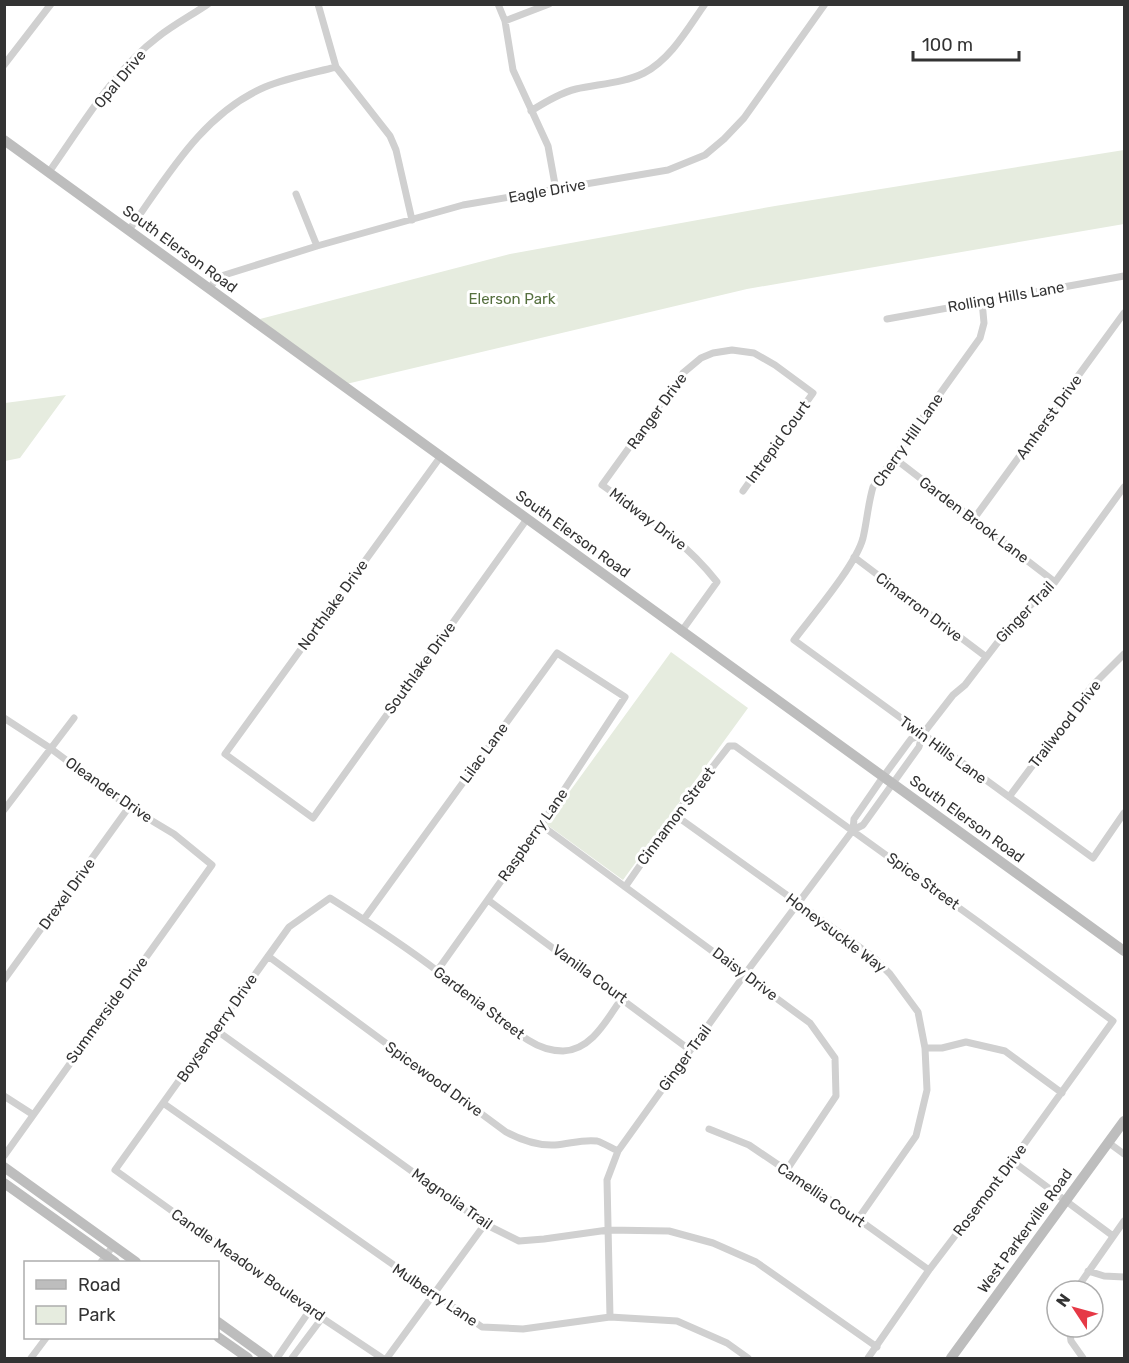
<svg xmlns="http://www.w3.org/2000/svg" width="1129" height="1363" font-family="Rubik,sans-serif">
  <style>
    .green { fill: #e6ecdf }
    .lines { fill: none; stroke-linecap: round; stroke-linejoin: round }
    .street { stroke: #d0d0d0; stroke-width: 7 }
    .secondary { stroke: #bdbdbd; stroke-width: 10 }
    .labels { text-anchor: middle; stroke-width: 6; stroke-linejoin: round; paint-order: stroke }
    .street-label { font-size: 15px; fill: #333; stroke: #fff }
    .park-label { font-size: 15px; fill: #56703f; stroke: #fff }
  </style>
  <rect width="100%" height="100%" fill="#fff"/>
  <path class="green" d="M1124,150V224L747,289L342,385L260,319L510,254L775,206Z
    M66,395L20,458L5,461V403Z
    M671,652L748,708L623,880L546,824Z"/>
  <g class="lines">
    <path class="street" d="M318,4L336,67L390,136L396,150L412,220
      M498,4L505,21L513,70L548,146L556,190
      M505,21L549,4
      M4,65L51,4
      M531,111C545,102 560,93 576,89C598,84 624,83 644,73C671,59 688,28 705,4
      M49,172C81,127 114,70 158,37C173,25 192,15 208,4
      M296,194L317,246
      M129,230C167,177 202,114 265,87C287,78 313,73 336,67
      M209,289L218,277L317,246L463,205L668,170L705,155L724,139L744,118L825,4
      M982,301L984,323L980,338L873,487C868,504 867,521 863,538C856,565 812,616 794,640L1093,858L1124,813
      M887,319L1124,276
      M441,456L225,754L313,818L527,519
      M894,458L1055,582
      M973,520L1124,313
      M854,557L985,656
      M681,632L717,582C684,540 644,515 602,485L683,373L701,358L713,353L732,350L754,353L775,365L813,393L743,491
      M4,718L50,748L129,807L174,834L212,865L4,1156
      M1009,797L1092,686L1124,654
      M4,810L74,718
      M675,815L872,956L890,974L918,1012L925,1048L927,1090L916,1136L858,1219
      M541,825L810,1023L835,1058L836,1096L786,1171
      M853,830L854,819L883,777L911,739L922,735
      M625,887L675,815L729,746H735L980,923L1113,1021L1012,1161L929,1270L868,1358
      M488,900L690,1050
      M364,919L557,653L625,697L541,825L437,971
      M268,956L506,1132C521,1140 538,1146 555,1145C570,1144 582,1139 597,1141C604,1143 611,1148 618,1151
      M4,980L129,807
      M216,1030L485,1224L519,1241L544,1239L608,1230L669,1231L713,1243L756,1262L877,1347
      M925,1048H942L966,1042L1005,1051L1062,1093
      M4,1096L32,1114
      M163,1103L482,1327L523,1329L610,1317L677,1321L727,1343L748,1358
      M709,1129L749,1145L858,1219L929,1270
      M1109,1143L1124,1154
      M1012,1161L1113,1236
      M101,1262L113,1246
      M1088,1271L1104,1276L1124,1277
      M1075,1291L1124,1221
      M610,1317L607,1180L618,1151L745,974L853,830L863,825L919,747L922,735L953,695L965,685L1014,621L1055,582L1124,487
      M1069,1327L1071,1341L1083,1358
      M31,1358L46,1338
      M277,1358L310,1310
      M292,1358L322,1318
      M382,1358L310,1310L115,1170L289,927L330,898C368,922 405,946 440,973C469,995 498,1021 528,1040C539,1047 550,1051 563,1051C592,1050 607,1019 622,998
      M387,1358L485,1224"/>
    <path class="secondary" d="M4,140L1124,951
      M4,1167L136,1262
      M4,1183L115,1262
      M218,1322L268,1358
      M218,1337L248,1358
      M951,1358L1124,1121"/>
  </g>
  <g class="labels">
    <g class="street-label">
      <text transform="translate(120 79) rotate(-50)" y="5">Opal Drive</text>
      <text transform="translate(547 191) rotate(-10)" y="5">Eagle Drive</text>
      <text transform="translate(180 249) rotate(36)" y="5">South Elerson Road</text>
      <text transform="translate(1006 297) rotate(-10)" y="5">Rolling Hills Lane</text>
      <text transform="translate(657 411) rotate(-54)" y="5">Ranger Drive</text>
      <text transform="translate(1049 417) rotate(-54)" y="5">Amherst Drive</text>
      <text transform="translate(908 440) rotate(-55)" y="5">Cherry Hill Lane</text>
      <text transform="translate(778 442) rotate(-54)" y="5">Intrepid Court</text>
      <text transform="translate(648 519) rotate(37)" y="5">Midway Drive</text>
      <text transform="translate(974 520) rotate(37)" y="5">Garden Brook Lane</text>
      <text transform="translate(573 534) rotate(36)" y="5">South Elerson Road</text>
      <text transform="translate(333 605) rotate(-54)" y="5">Northlake Drive</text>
      <text transform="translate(919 607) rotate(37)" y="5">Cimarron Drive</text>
      <text transform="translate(1025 612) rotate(-47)" y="5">Ginger Trail</text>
      <text transform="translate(420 668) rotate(-54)" y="5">Southlake Drive</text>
      <text transform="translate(1065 724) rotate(-52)" y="5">Trailwood Drive</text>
      <text transform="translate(943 750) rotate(36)" y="5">Twin Hills Lane</text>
      <text transform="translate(484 753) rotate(-54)" y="5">Lilac Lane</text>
      <text transform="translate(109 790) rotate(35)" y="5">Oleander Drive</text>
      <text transform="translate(676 816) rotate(-53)" y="5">Cinnamon Street</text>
      <text transform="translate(967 819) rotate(36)" y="5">South Elerson Road</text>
      <text transform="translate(533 835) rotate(-55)" y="5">Raspberry Lane</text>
      <text transform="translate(923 881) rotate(36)" y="5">Spice Street</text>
      <text transform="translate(67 894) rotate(-54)" y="5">Drexel Drive</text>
      <text transform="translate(836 933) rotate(37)" y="5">Honeysuckle Way</text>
      <text transform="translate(590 974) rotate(36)" y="5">Vanilla Court</text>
      <text transform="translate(745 974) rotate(37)" y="5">Daisy Drive</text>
      <text transform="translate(479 1003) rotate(37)" y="5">Gardenia Street</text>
      <text transform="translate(107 1010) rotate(-54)" y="5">Summerside Drive</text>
      <text transform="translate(217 1028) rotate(-55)" y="5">Boysenberry Drive</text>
      <text transform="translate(685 1058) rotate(-54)" y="5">Ginger Trail</text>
      <text transform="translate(434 1079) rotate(36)" y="5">Spicewood Drive</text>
      <text transform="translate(990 1190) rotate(-53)" y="5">Rosemont Drive</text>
      <text transform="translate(821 1195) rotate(34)" y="5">Camellia Court</text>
      <text transform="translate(452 1199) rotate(35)" y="5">Magnolia Trail</text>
      <text transform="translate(1025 1231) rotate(-54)" y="5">West Parkerville Road</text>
      <text transform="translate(248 1265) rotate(35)" y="5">Candle Meadow Boulevard</text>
      <text transform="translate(435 1295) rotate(34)" y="5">Mulberry Lane</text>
    </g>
    <g class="park-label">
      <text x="512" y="304">Elerson Park</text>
    </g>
  </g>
  <rect width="1129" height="1363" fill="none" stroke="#333333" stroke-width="12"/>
  <rect x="24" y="1261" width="195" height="78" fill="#ffffff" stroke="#adadad" stroke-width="1.5"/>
  <rect x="36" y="1280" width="30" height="9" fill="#bdbdbd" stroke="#adadad" stroke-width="1.5"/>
  <text x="78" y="1291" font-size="18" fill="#333333">Road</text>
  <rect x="36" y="1306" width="30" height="18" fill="#e6ecdf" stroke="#adadad" stroke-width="1.5"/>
  <text x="78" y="1321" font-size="18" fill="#333333">Park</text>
  <g transform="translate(1075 1309) rotate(306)"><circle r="28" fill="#ffffff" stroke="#adadad" stroke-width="1.5"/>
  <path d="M0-4.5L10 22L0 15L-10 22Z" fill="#e63946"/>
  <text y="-9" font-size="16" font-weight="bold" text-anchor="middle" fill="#333333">N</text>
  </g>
  <path d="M913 51v9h106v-9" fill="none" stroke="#333333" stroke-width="3"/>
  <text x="922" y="51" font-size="18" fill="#333333" stroke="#ffffff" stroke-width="4.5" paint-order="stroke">100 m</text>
</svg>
